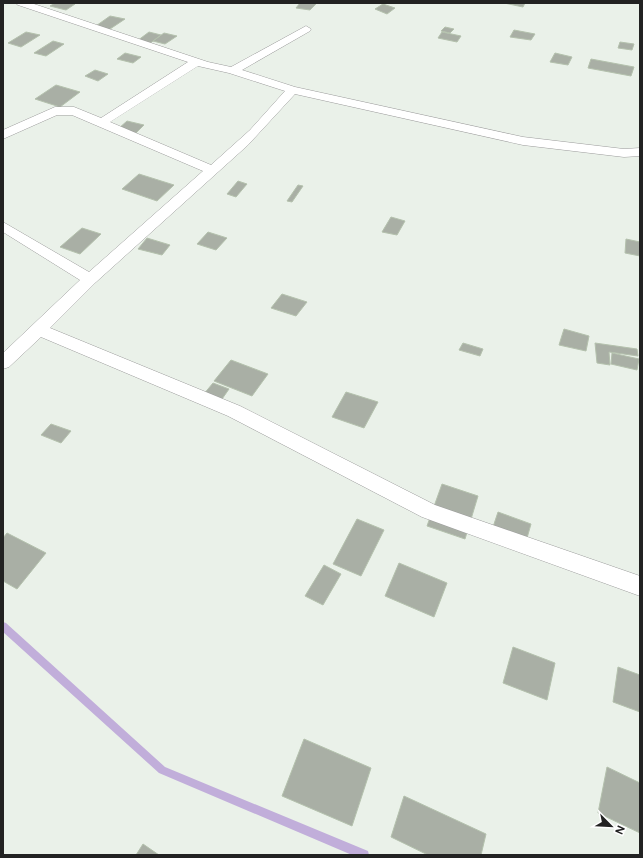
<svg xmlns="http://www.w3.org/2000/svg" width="643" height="858" font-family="Figtree,sans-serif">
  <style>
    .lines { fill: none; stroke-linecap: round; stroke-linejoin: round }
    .stream { fill: #c1aeda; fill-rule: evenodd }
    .building { fill: #a9afa5; stroke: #b4c1ad }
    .minor-casing { stroke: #9c9c9c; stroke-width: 1 }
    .minor { fill: #fff; fill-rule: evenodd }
  </style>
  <rect width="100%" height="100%" fill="#eaf1e9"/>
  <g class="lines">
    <path class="stream" d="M3,622L6,623L165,767L368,851L369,855H352L159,773L3,632Z"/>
  </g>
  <path class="building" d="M55,3H71L75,4L66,10L50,6Z
    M300,3H317L310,10L296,8Z
    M504,3H525L523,7Z
    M383,4L395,8L387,14L375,9Z
    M110,16L125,19L107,31L93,28Z
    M445,27L454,29L450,33L441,31Z
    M514,30L535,34L531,40L510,37Z
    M26,32L40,35L21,47L8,43Z
    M149,32L161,35L149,44L137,41Z
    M442,32L461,36L457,42L438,38Z
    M164,33L177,36L165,44L153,41Z
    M53,41L64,44L46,56L34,53Z
    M620,42L634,44L632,50L618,48Z
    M125,53L141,57L133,63L117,59Z
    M555,53L572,57L568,65L550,62Z
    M591,59L634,67L631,76L588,68Z
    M95,70L108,74L98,81L85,76Z
    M56,85L80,92L60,107L35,99Z
    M127,121L144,125L136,133L118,129Z
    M139,174L174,185L157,201L122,189Z
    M238,181L247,184L236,197L227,194Z
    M298,185L303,186L292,202L287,201Z
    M391,217L405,221L397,235L382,232Z
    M82,228L101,234L80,254L60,247Z
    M208,232L227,238L216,250L197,244Z
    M147,238L170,245L162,255L138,249Z
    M626,239L640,242V256L625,253Z
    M282,294L307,302L296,316L271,308Z
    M564,329L589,336L586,351L559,345Z
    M463,343L483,349L480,356L459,350Z
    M595,343L637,349L638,356L609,352L610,365L597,363Z
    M612,353L639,359L637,370L611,364Z
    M231,360L268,374L252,396L214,381Z
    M213,383L229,389L220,402L203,395Z
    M346,392L378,402L364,428L332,417Z
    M51,424L71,431L61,443L41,435Z
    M442,484L478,496L465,539L427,526Z
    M498,512L531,524L523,552L489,539Z
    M357,519L384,530L361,576L333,564Z
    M7,533L46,553L17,589L3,581V538Z
    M399,563L447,583L434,617L385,596Z
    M324,565L341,574L323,605L305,596Z
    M513,647L555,663L547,700L503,683Z
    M618,667L640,675V712L613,702Z
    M304,739L371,768L352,826L282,796Z
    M607,767L640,783V833L598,813Z
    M404,796L486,834L481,855H428L391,837Z
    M143,844L159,855H136Z"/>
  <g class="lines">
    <defs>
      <path id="minor" d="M16,3H31L208,62L231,67L306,26L311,29L310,31L242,70L295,87L523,137L624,149L640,148V156L624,157L523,145L295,94L248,145L95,283L50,328L240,406L435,505L640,576V596L422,517L228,416L41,337L9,367L3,369V353L80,280L3,232V222L89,272L203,171L72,115H57L3,139V130L55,107H74L101,118L188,62L18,5ZM198,66L229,73L285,91L250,130L211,165L110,122Z"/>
    </defs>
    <use href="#minor" class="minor-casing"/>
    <use href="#minor" class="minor"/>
  </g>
  <rect width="643" height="858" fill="none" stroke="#222222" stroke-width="8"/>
  <g transform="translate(611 826) rotate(114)" stroke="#ffffff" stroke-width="3" paint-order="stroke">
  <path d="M0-3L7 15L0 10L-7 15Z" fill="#222222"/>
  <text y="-6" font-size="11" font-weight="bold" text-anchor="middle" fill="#222222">N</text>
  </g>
</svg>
